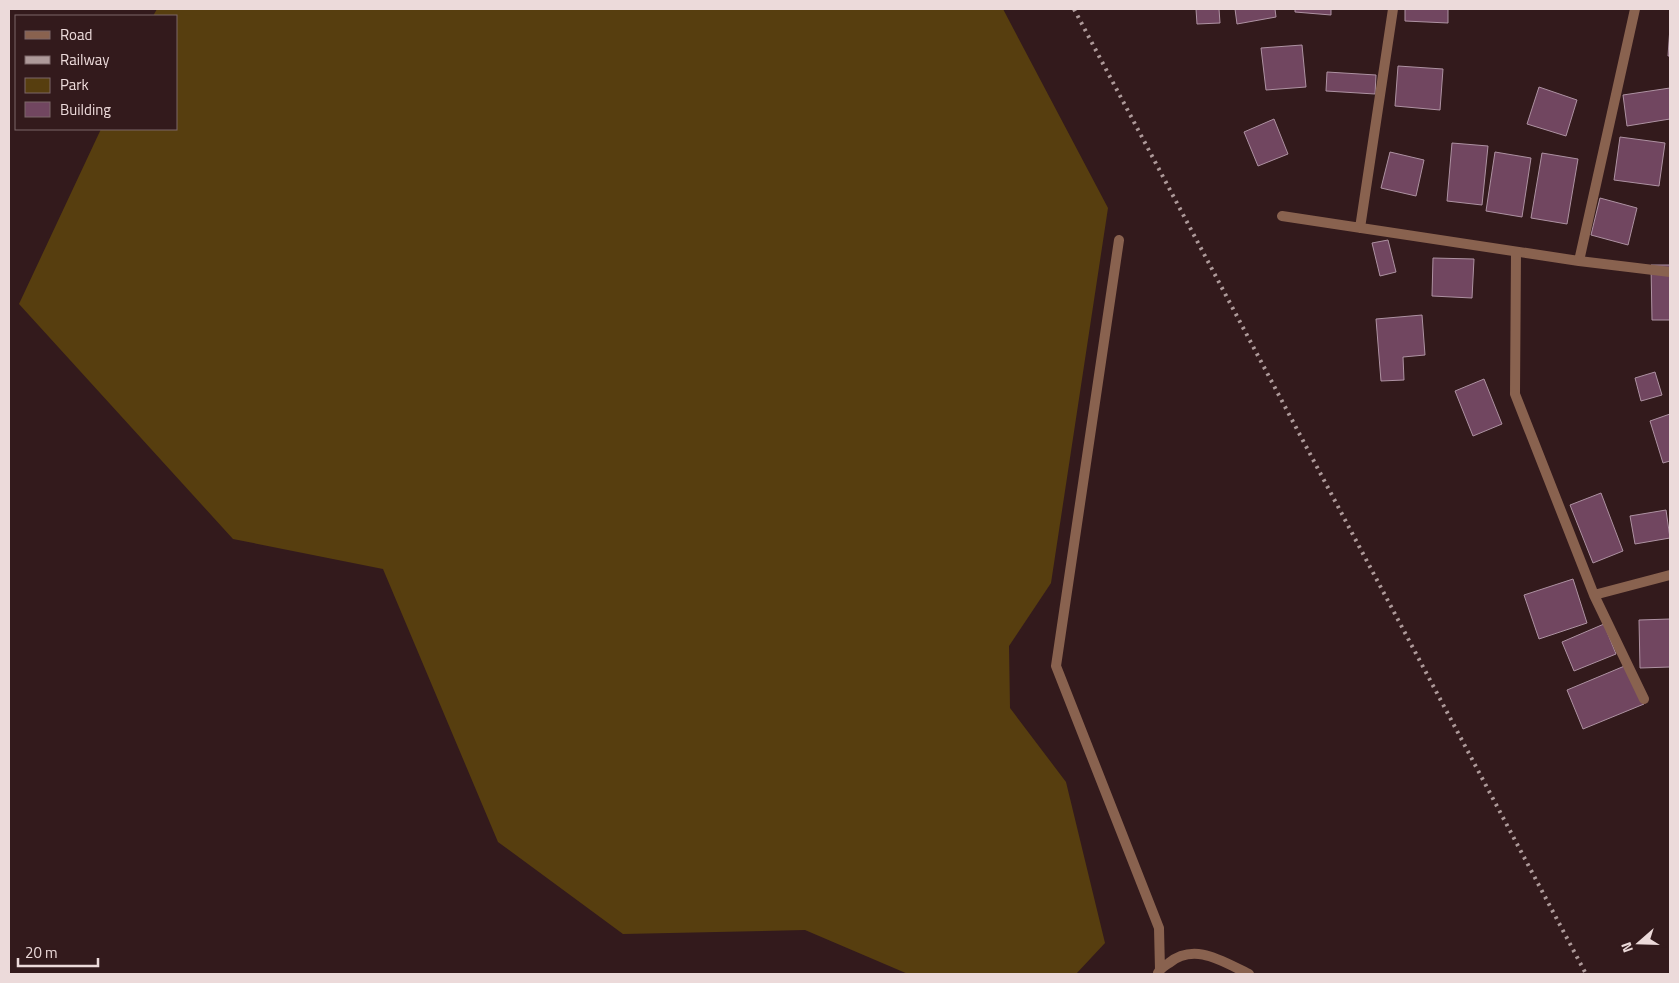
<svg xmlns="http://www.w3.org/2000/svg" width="1679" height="983" font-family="'Titillium Web',sans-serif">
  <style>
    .green { fill: #573e0f }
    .building { fill: #714660; stroke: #ae92a2 }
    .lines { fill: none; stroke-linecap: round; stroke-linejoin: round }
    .street { stroke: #89624f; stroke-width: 10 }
    .rail { stroke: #ae9a9a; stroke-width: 4; stroke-dasharray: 2.5 5; stroke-linecap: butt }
  </style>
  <rect width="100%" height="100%" fill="#331a1c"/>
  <path class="green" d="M157,9H1003L1108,208L1051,583L1009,646L1010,708L1066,782L1105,943L1076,974H908L805,930L623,934L498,842L383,569L233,539L19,304L101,129H176V16H153Z"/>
  <path class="building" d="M1196,9H1219L1220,23L1197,24Z
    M1235,9H1275L1276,17L1237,24Z
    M1295,9H1331V15L1295,12Z
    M1405,9H1448V23L1405,21Z
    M1670,27V56H1668Z
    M1302,45L1306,87L1266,90L1261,48Z
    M1398,66L1443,69L1440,110L1395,106Z
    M1327,72L1376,75L1375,94L1326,91Z
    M1539,87L1577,100L1566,136L1527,124Z
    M1670,88V119L1627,126L1623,95Z
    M1274,119L1288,154L1258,166L1244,132Z
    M1620,137L1665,143L1659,186L1614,180Z
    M1452,143L1488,146L1482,205L1447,201Z
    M1390,152L1424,160L1416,196L1381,188Z
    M1495,152L1531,158L1522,217L1486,211Z
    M1542,153L1578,159L1567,224L1531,218Z
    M1600,198L1637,208L1628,245L1591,235Z
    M1388,240L1396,272L1380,276L1372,243Z
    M1433,258L1474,259L1472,298L1432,296Z
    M1651,265H1670V320H1652Z
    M1422,315L1425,355L1403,357L1404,380L1381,381L1376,319Z
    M1655,372L1662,395L1641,401L1635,378Z
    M1484,379L1502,424L1473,436L1455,391Z
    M1670,414V461L1663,463L1650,421Z
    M1601,493L1623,551L1593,563L1570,505Z
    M1666,510L1670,538L1635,544L1630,516Z
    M1573,579L1587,623L1539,639L1524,595Z
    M1670,619V667L1640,668L1639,620Z
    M1604,624L1616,654L1574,671L1562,642Z
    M1627,665L1644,704L1583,729L1567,690Z"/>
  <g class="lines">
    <path class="street" d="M1282,216L1579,261L1670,272
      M1360,228L1393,9
      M1119,240L1056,666L1159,928L1160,970
      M1516,252L1515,394L1594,595L1644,699
      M1579,261L1635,9
      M1594,595L1670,575
      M1158,973C1160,969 1164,966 1169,963C1195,942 1223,962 1249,974"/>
    <path class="rail" d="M1074,9L1586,974"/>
  </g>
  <rect width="1679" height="983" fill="none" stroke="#ecdada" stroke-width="20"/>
  <rect x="15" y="15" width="162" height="115" fill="#331a1c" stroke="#7d6768"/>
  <rect x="25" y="31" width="25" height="8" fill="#89624f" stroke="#7d6768"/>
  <text x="60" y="40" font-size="15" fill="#ecdada">Road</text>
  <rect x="25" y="56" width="25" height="8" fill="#ae9a9a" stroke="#7d6768"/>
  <text x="60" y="65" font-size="15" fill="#ecdada">Railway</text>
  <rect x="25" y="78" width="25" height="15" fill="#573e0f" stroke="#7d6768"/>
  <text x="60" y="90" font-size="15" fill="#ecdada">Park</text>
  <rect x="25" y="102" width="25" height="15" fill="#714660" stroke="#7d6768"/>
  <text x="60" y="115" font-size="15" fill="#ecdada">Building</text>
  <g transform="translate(1639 943) rotate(250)" stroke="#331a1c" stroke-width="4" paint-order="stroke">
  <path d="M0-4L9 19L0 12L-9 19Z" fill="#ecdada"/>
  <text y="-8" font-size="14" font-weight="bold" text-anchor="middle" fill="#ecdada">N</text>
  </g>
  <path d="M18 958v8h80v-8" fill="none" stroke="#ecdada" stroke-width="2.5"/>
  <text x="25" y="958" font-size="15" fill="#ecdada" stroke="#331a1c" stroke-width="4" paint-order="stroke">20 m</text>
</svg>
